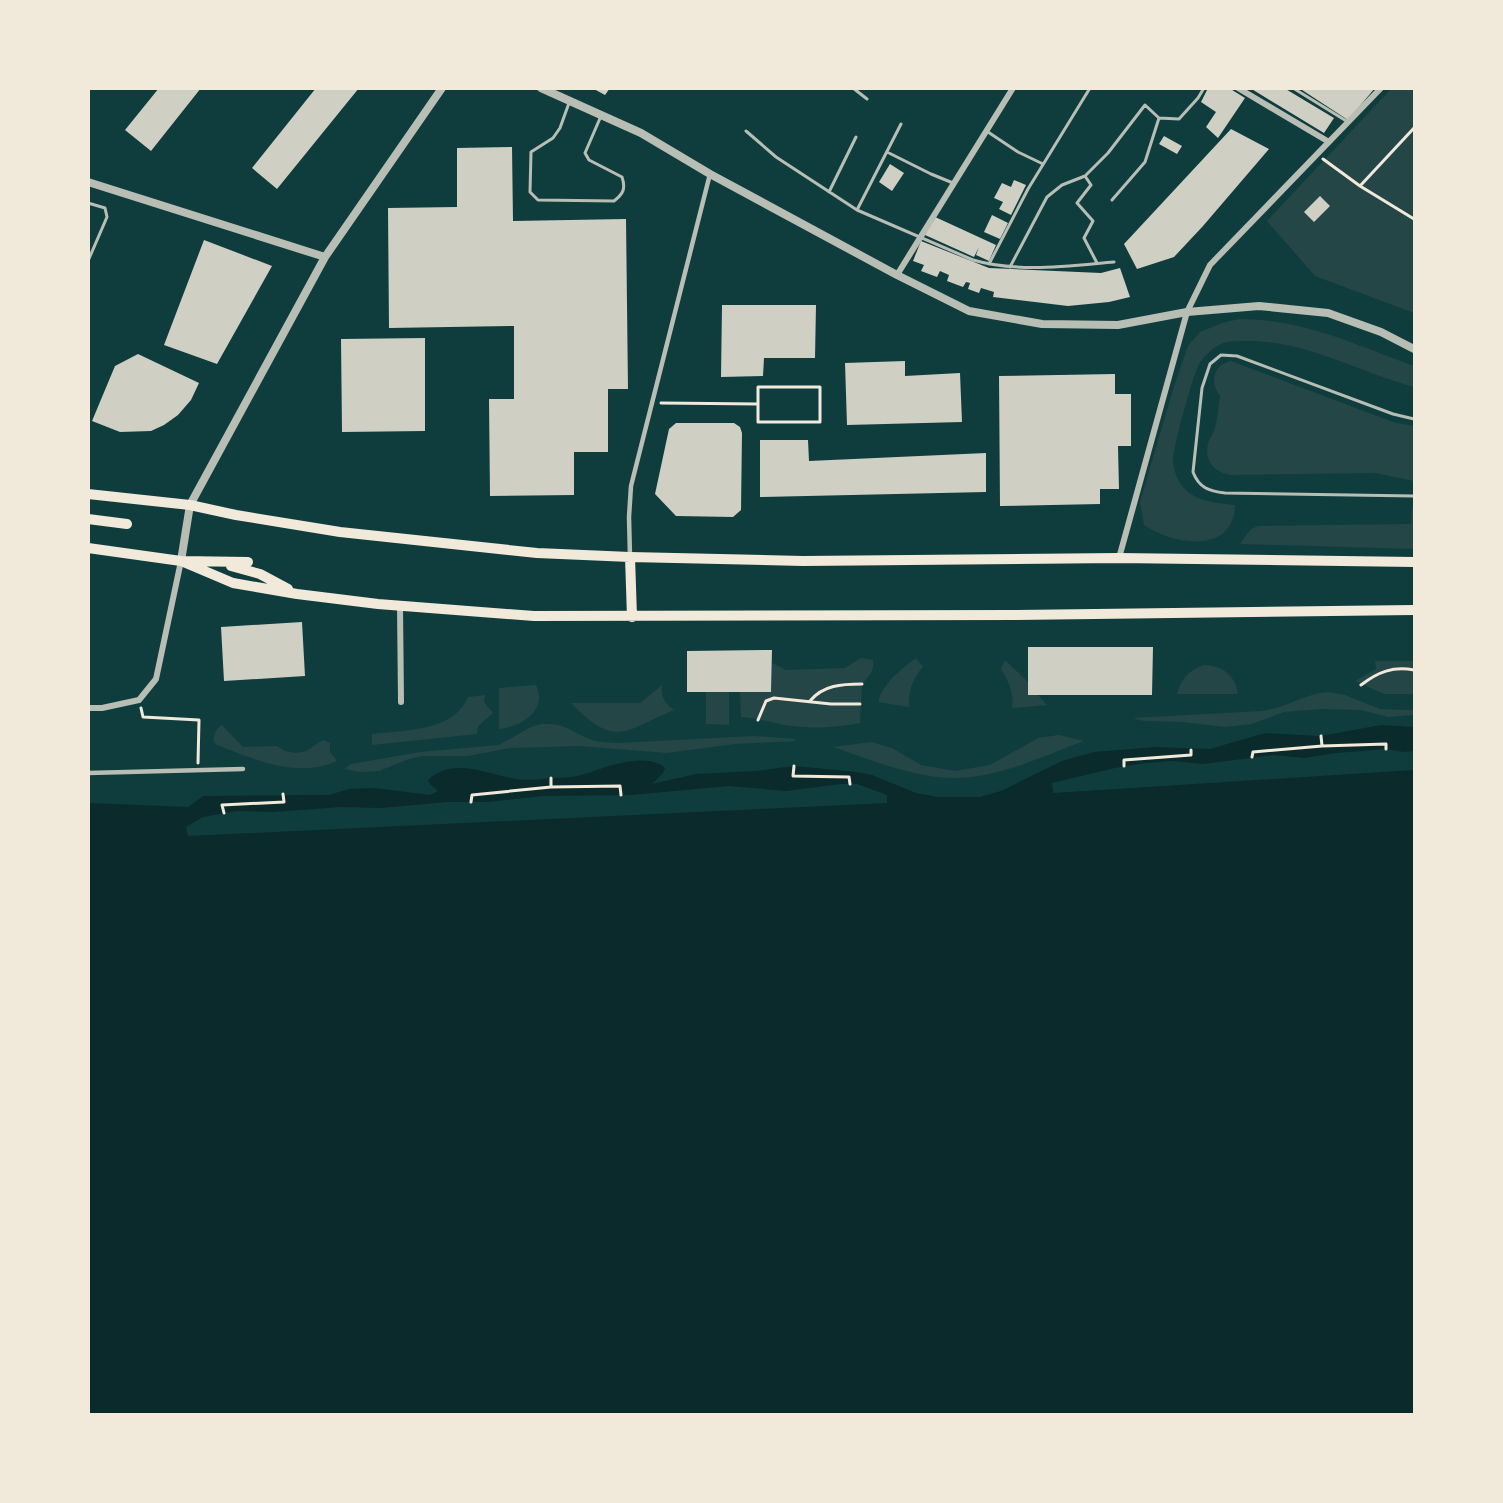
<svg xmlns="http://www.w3.org/2000/svg" width="1503" height="1503" font-family="'Nunito Sans',sans-serif">
  <style>
    .green { fill: #244646 }
    .water { fill: #0a2a2b }
    .pier { fill: #0f3d3e }
    .building { fill: #cfcfc3 }
    .lines { fill: none; stroke-linecap: round; stroke-linejoin: round }
    .path { stroke: #f1e9da; stroke-width: 3 }
    .service { stroke: #b8beb3; stroke-width: 3 }
    .pedestrian { stroke: #b8beb3; stroke-width: 4.5 }
    .minor { stroke: #b8beb3; stroke-width: 6 }
    .tertiary { stroke: #b8beb3; stroke-width: 8 }
    .primary { stroke: #f1e9da; stroke-width: 10 }
  </style>
  <rect width="100%" height="100%" fill="#0f3d3e"/>
  <path class="green" d="M1391,89H1414V313L1315,276L1267,221Z
    M1239,319C1303,319 1356,345 1414,366V387C1358,372 1303,339 1243,341C1237,341 1227,341 1221,344C1213,347 1202,358 1198,366C1192,380 1172,449 1173,463C1174,471 1178,482 1184,488C1196,502 1218,503 1235,505C1234,555 1173,545 1144,525L1140,502L1175,383L1188,346L1200,332L1222,323Z
    M1231,361L1393,422L1414,426V481L1376,473L1231,475C1215,473 1204,461 1208,444C1209,440 1212,435 1214,431C1218,420 1218,407 1220,396C1210,382 1212,366 1231,361Z
    M1412,508H1414V549L1240,544L1251,529L1258,526L1411,524Z
    M861,658L873,660C875,671 869,676 862,684L860,723C835,728 809,729 784,725C770,722 756,718 741,717L740,692H771L772,663L786,670L845,668Z
    M916,658L923,667C913,678 908,691 909,707L878,702C884,682 900,670 916,658Z
    M1005,660L1028,682V695H1038L1047,705L1012,708C1014,693 1009,682 1001,669Z
    M1375,661H1414V694H1384L1355,681L1376,669Z
    M1204,665C1223,666 1235,675 1238,694H1177C1182,678 1188,671 1204,665Z
    M536,685C548,710 522,727 499,729V688Z
    M662,685C661,698 664,702 674,710C624,731 616,749 571,703H640Z
    M706,692H729V725L706,724Z
    M1328,692L1345,695L1380,709L1414,710V715L1388,717L1361,710L1322,709L1284,712L1252,724L1225,727L1182,722L1144,721L1132,718L1262,711C1286,708 1304,694 1328,692Z
    M485,695L484,702L493,713L478,726L477,734L372,745V734C404,730 454,732 468,697Z
    M541,724C564,723 568,729 587,738C597,743 607,742 617,743L754,736L795,739V741L735,744L667,753L580,746L510,748L468,756H422L409,759L379,771L361,772L344,769L351,764L420,752L499,745L531,727Z
    M222,725L243,747L277,746L285,751L296,753L306,751L323,740L330,743V752L337,761C297,779 255,760 217,745L214,742C213,735 216,728 222,725Z
    M1059,735L1084,741C1043,756 997,779 952,778C912,777 871,760 833,747L871,742L892,748L921,765L955,771L990,765L1038,738Z"/>
  <path class="water" d="M1381,725L1414,727V1414H89V803L188,807L203,796L329,795L349,789L375,788L430,795L438,791L430,784L428,780C454,756 487,775 516,779C529,781 541,779 553,778C564,778 575,777 585,774C606,767 646,751 665,768L663,773L652,784L696,774L756,771L794,766L856,772L872,775L916,793L938,797H980L1001,791L1062,761L1094,752L1156,747L1210,749L1265,733L1321,736Z"/>
  <path class="pier" d="M1386,749L1404,752L1414,751V770L1053,793L1052,783L1115,768L1144,763L1173,761L1203,764L1273,755L1304,758L1336,753Z
    M841,784H857L887,795V803L188,836L186,827L203,817L237,811L273,812L341,807L381,808L447,802H487L543,796L631,795L729,786L786,791Z"/>
  <path class="building" d="M159,88H201L151,151L125,130Z
    M316,88H359L277,189L252,168Z
    M592,88H610L605,95Z
    M1208,88H1229L1245,98L1218,138L1206,127L1216,112L1201,102Z
    M1250,88H1284L1334,118L1324,133Z
    M1299,88H1375L1348,120Z
    M1231,129L1269,149L1203,226L1174,257L1137,269L1124,244Z
    M1164,136L1182,146L1177,154L1159,144Z
    M512,147L513,221L626,219L628,389H608V452H574V495L490,496L489,399H514V326L389,328L388,208L457,207V148Z
    M890,164L904,173L892,191L879,182Z
    M1014,180L1026,185L1011,215L999,209L1003,202L994,198L1002,183L1011,187Z
    M1320,196L1330,206L1314,222L1304,212Z
    M992,215L1008,223L1000,239L984,232Z
    M933,216L996,245L989,261L976,255L979,247L974,257L925,235Z
    M204,240L272,266L217,364L164,345Z
    M921,241L989,268L1101,273L1120,268L1130,297L1109,302L1068,306L993,297L994,292L981,288L979,293L968,289L970,283L966,282L963,287L947,281L949,275L940,271L937,277L921,271L924,265L913,261Z
    M722,305H816L815,358H764L763,376L721,377Z
    M425,338V431L342,432L341,339Z
    M138,354L199,383L191,400L178,415L164,425L151,431L120,432L92,421L115,366Z
    M905,361V376L960,373L962,422L847,425L845,363Z
    M1115,374V394H1131V446H1118L1119,489H1100V504L1000,506L999,376Z
    M676,423H734L740,427L742,433L741,510L733,517L676,516L655,494L669,429Z
    M760,440H808L809,461L986,453V492L760,497Z
    M302,622L305,676L224,681L221,627Z
    M1028,647H1153L1152,695H1028Z
    M772,650L771,692H687V651Z"/>
  <g class="lines">
    <path class="path" d="M1323,159L1360,186L1414,219
      M1360,186L1414,128
      M758,387H820V422H758Z
      M661,403L758,404
      M1361,685C1378,672 1393,666 1414,670
      M810,701C823,685 842,684 862,684
      M141,708L143,717L199,720L198,763
      M758,720L766,701L774,698L831,704H860
      M1321,736L1322,746
      M1252,757L1253,752L1322,746L1386,744V749
      M794,766L793,776L849,777L850,784
      M1124,766V760L1191,755V750
      M551,778V787
      M471,802L472,795L551,787L620,786L621,795
      M224,813L222,805L284,802L283,794"/>
    <path class="service" d="M853,88L867,99
      M1293,88L1348,122
      M569,103L560,128L553,138L531,152L530,192L538,200L614,201C623,194 626,189 622,177L589,160L585,153L601,116
      M746,131L776,157L857,210L973,260C1018,273 1068,266 1114,262
      M988,132L1018,152L1043,164
      M887,152L931,174L953,183
      M1085,176L1091,185L1077,203L1093,221L1084,238L1097,263
      M829,192L856,137
      M1112,200L1145,162L1159,118
      M88,203L105,208L107,217L88,261
      M857,210L901,124
      M989,264L1028,189L1090,88
      M1010,267L1047,197L1062,185L1085,176L1108,153L1145,105L1159,118L1179,119L1198,98L1204,88
      M1414,419L1393,414L1237,356L1221,355L1210,364L1202,388L1193,472C1199,488 1209,491 1225,493L1414,496"/>
    <path class="pedestrian" d="M630,557L629,517L631,486L710,174
      M88,773L243,769"/>
    <path class="minor" d="M1238,88L1329,142
      M897,275L1013,88
      M1119,558L1187,312L1210,265L1381,88
      M400,606L401,702
      M88,708H102L139,700L156,679L181,561"/>
    <path class="tertiary" d="M541,88L641,133L710,174L897,275L969,311L1042,324L1118,325L1187,312L1259,306L1328,313L1381,332L1414,349
      M88,182L325,257
      M181,561L190,505L325,257L442,88"/>
    <path class="primary" d="M88,494L190,505L236,515L340,532L537,553L630,557L803,561L1119,558L1414,562
      M88,519L127,524
      M88,548L181,561L248,562
      M630,557L632,617
      M181,561L233,583L297,594L378,604L534,616L1015,615L1414,610
      M231,566L260,574L288,589"/>
  </g>
  <rect width="1503" height="1503" fill="none" stroke="#f1e9da" stroke-width="180"/>
</svg>
